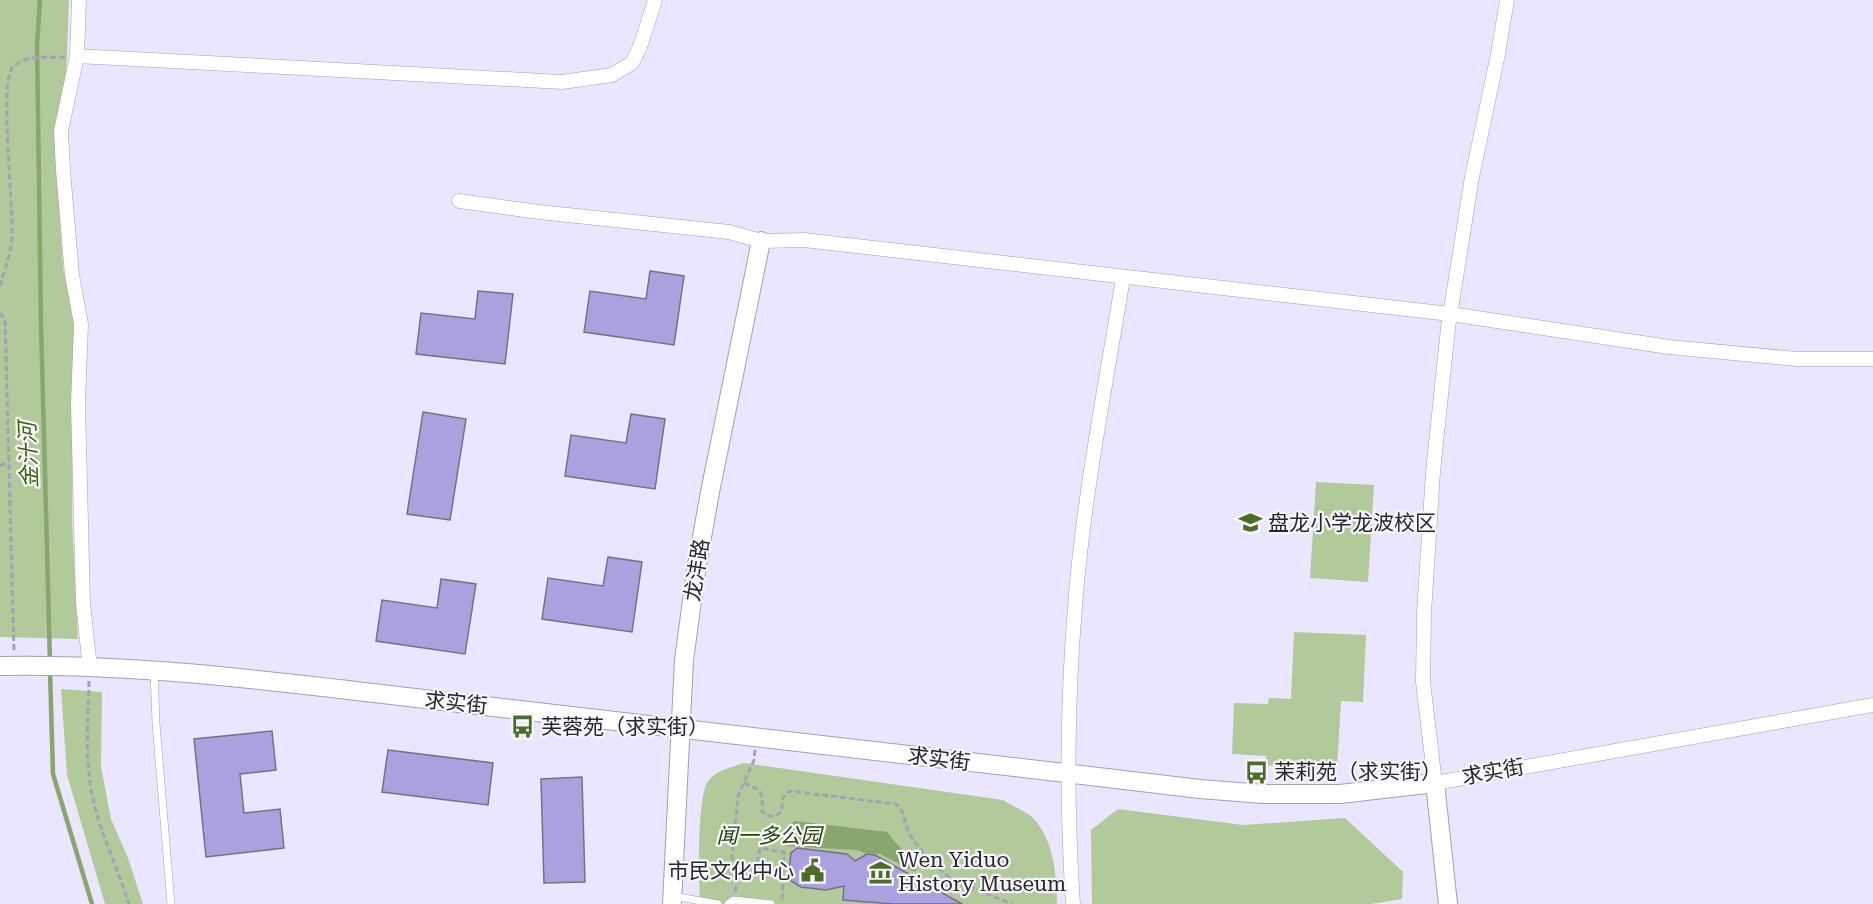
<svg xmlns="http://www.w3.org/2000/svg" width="1873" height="904" font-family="'Roboto Serif','Noto Sans SC',serif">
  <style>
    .green { fill: #b0cb99 }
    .water { fill: #87a76c }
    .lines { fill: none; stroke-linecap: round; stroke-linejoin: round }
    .stream { stroke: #87a76c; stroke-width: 4.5 }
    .building { fill: #aca1df; stroke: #747186; stroke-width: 1.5 }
    .service-casing { stroke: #a39fb6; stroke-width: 8 }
    .minor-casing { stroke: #a39fb6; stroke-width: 15 }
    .tertiary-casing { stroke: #a39fb6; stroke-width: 20 }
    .path { stroke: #a5a2b6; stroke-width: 3; stroke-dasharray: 6 3; stroke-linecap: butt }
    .service { stroke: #fff; stroke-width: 7 }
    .minor { stroke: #fff; stroke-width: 14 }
    .tertiary { stroke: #fff; stroke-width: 18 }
    .labels { text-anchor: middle; stroke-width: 4.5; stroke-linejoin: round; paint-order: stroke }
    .poi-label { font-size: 21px; fill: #27262f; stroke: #f7f6fb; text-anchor: start }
    .street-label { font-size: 21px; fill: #27262f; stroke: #f7f6fb }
    .park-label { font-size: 21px; font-style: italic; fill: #254100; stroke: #f7f6fb }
    .water-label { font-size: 22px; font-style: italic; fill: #3d630a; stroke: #f7f6fb }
  </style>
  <rect width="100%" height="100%" fill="#eae6ff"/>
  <path class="green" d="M0,0H69L66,81L54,128L63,267L74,318L72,520L78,639L0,637Z
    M1316,482L1374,485L1368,582L1310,578Z
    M1294,632L1366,635L1363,702L1341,701L1337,769L1265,765L1266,756L1232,754L1234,703L1268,704L1269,698L1291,699Z
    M61,689L102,692L101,767L111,819L128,858L143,904H105L67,775Z
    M744,763L1003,800C1012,806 1028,812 1035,820C1055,845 1056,874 1057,904H700C699,880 697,800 707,783C714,771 732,767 744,763Z
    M1118,809L1243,825L1345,818L1403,872L1402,899L1371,904H1092L1091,830Z"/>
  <path class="water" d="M795,821L887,832L917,868L915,872L880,854L864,853L857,850L785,846L787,827Z"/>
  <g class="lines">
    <path class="stream" d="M40,0L37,45L41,323L50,663
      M50,671L53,774L92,904"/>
  </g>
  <path class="building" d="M650,271L684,276L674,345L584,332L590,291L646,299Z
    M478,291L513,294L505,364L416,354L421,313L475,319Z
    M423,412L466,419L450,520L407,514Z
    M631,414L665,419L655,489L565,476L571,435L626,443Z
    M608,557L642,562L632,632L542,619L548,578L603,586Z
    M441,579L476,584L465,654L376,641L382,600L437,608Z
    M272,731L276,770L240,774L244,813L280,809L284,848L206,857L194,739Z
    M388,750L493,763L488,805L382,792Z
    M582,777L585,882L544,883L541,779Z
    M797,848L847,854L855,861L867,854L875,855L962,904H894L843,900L844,886L826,890L801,887L788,879L791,853Z"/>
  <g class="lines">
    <defs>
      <path id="service" d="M154,672L156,723L171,904
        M673,896L718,904
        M728,904L734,900L771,904"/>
      <path id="minor" d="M79,0L77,56L61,131L63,170L72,275L81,324L78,404L83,603L90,668
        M1507,0L1498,54L1472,177L1448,328L1433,472L1424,613L1423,682L1435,783L1873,705
        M77,56L562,82L612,75L632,63L640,47L655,0
        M459,201L539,212L729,232L761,241L804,240L1450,314L1669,347L1797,359H1873
        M1073,904C1066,800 1067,698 1076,594C1085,488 1106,383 1123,278"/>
      <path id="tertiary" d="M0,666C153,663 308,686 459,703C706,730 953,760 1200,789L1263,794H1340L1435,783L1448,904
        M672,904L684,660L696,571L710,492L761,241"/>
    </defs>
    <use href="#service" class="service-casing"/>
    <use href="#minor" class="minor-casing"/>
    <use href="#tertiary" class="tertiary-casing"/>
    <path class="path" d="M0,286C5,269 12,250 12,232C13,204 0,84 12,68C24,54 48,58 65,57
      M0,313L5,319L14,652
      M0,466L9,461
      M89,681C88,717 85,753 91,789C98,829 117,866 129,904
      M755,750L754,760L738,796L732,857C736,868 749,877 757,862C759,858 759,853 760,848L784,852L782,902
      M744,783C762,790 763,791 762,811L768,816H775L781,812L783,797L789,791L896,804L902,811L909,834L931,863L953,880L1012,904
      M735,892L740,869"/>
    <use href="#service" class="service"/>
    <use href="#minor" class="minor"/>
    <use href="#tertiary" class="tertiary"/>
  </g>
  <defs>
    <symbol id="school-bare" viewBox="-9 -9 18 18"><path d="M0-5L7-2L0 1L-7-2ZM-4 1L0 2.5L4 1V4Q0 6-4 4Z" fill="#4b6e26" stroke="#f7f6fb" stroke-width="2.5" paint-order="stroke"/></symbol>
    <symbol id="bus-bare" viewBox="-9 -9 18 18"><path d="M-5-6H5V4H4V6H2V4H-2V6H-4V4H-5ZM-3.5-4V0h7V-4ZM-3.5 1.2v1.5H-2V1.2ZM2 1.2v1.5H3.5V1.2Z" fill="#4b6e26" stroke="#f7f6fb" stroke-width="2.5" paint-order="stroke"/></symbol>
    <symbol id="civic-bare" viewBox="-9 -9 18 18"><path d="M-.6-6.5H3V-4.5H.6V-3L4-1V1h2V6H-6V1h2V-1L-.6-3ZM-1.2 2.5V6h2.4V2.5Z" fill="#4b6e26" stroke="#f7f6fb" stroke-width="2.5" paint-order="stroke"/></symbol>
    <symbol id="museum-bare" viewBox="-9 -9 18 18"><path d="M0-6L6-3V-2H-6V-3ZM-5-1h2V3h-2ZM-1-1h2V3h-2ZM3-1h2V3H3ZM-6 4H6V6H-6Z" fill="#4b6e26" stroke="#f7f6fb" stroke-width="2.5" paint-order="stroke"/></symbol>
  </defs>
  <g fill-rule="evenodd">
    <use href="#school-bare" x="1234" y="506" width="33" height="33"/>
    <use href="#bus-bare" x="506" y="710" width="33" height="33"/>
    <use href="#bus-bare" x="1240" y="756" width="33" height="33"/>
    <use href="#civic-bare" x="796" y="854" width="33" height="33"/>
    <use href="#museum-bare" x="864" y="856" width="33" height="33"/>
  </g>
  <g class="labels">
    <g class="poi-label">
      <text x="1268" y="530">盘龙小学龙波校区</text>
      <text x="541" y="734">芙蓉苑（求实街）</text>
      <text x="1274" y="779">茉莉苑（求实街）</text>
      <text x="898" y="867">Wen Yiduo<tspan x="898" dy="24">History Museum</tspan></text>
      <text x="794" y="878" text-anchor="end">市民文化中心</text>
    </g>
    <g class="street-label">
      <text transform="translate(697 570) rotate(-81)" y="7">龙沣路</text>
      <text transform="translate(456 703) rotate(6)" y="7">求实街</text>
      <text transform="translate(939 759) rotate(7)" y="7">求实街</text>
      <text transform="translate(1493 772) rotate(-10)" y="7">求实街</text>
    </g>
    <g class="park-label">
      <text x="769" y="843">闻一多公园</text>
    </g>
    <g class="water-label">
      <text transform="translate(28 455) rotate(-92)" y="8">金汁河</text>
    </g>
  </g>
</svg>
